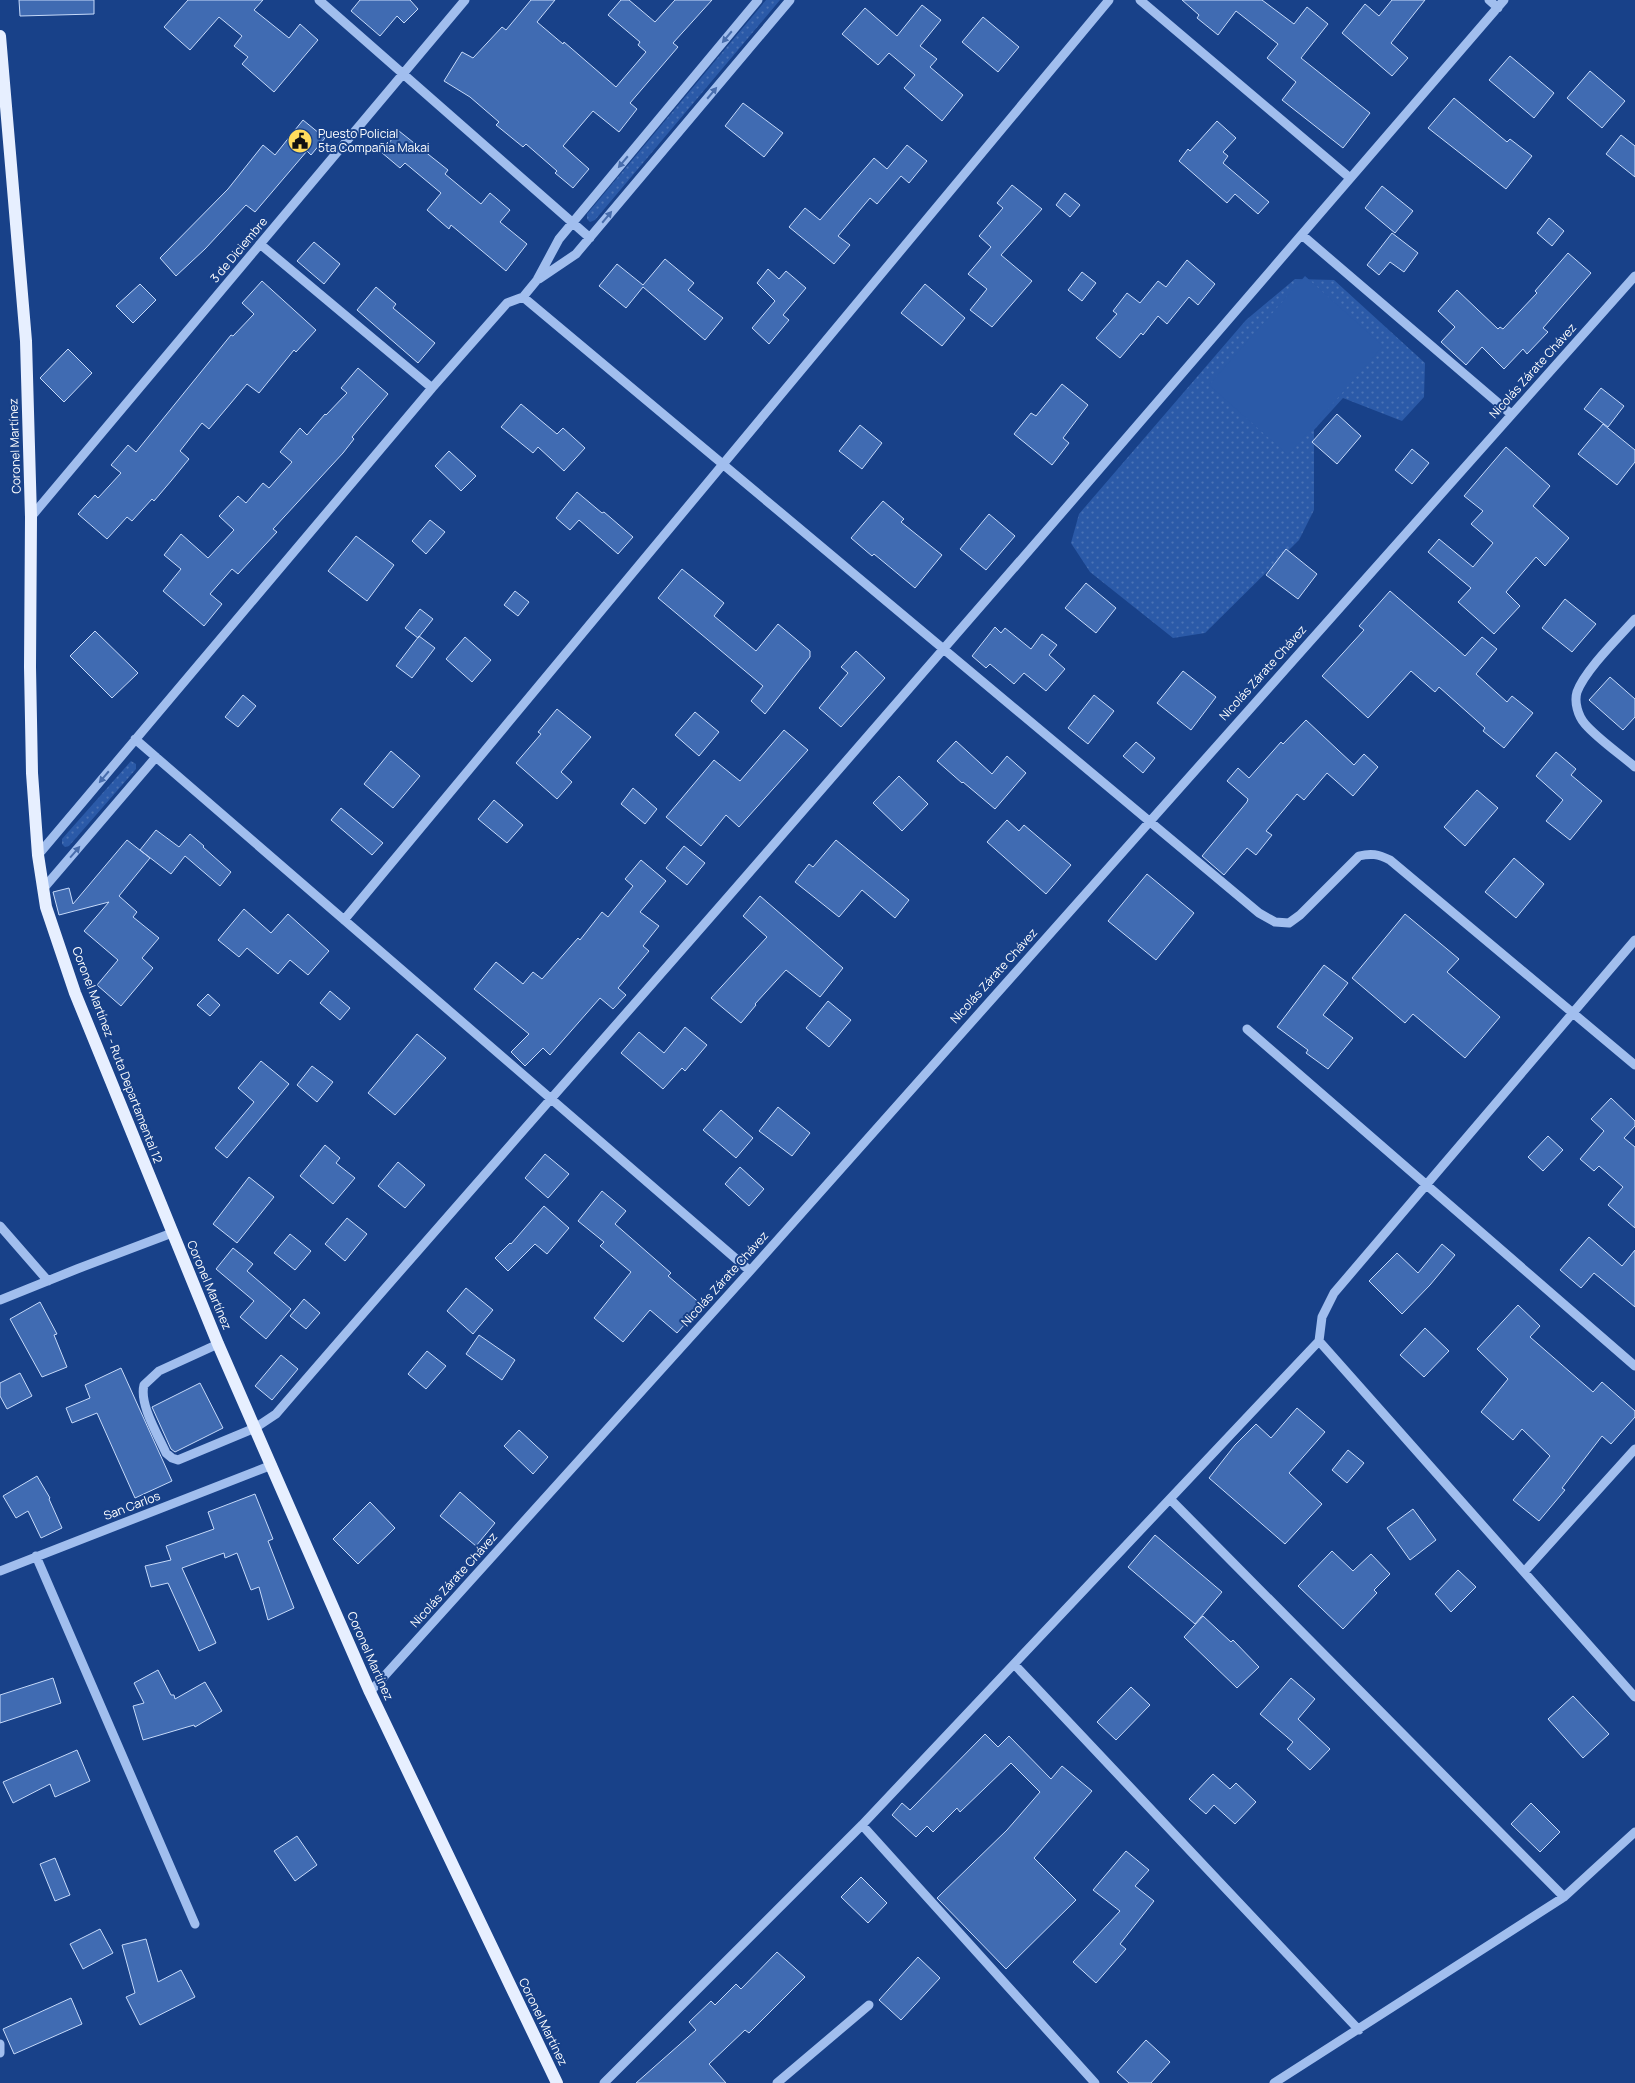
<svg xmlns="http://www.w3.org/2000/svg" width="1635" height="2083" font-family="Manrope,sans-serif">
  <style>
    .grass { fill: url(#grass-dots) }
    .garden { fill: #2b5aa8 }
    .building { fill: #406bb2; stroke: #c6dafa }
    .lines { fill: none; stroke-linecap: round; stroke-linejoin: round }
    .minor { stroke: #a1beee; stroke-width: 9 }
    .major { stroke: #e7efff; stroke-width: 12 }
    .oneway { fill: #486dac }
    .labels { text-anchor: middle; stroke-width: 4; stroke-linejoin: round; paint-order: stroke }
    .poi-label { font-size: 12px; fill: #fff; stroke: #184189; text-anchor: start }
    .street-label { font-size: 12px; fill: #fff; stroke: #184189 }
  </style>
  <defs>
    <pattern id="grass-dots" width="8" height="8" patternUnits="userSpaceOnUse" patternTransform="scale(1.25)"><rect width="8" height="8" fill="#2b5aa8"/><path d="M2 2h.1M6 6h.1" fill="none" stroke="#4b73b5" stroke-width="1.8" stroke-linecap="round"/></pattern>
  </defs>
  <rect width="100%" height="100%" fill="#184189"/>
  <path class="grass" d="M766,0H780L595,220L590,222L587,219V214Z
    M1295,279L1334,280L1425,363L1424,397L1402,421L1343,398L1314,430V510L1299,540L1205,633L1173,638L1090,572L1071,543L1079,514L1246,320Z
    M131,761L136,764V769L69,846L65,847L62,844V839Z"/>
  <path class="garden" d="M1305,276L1383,346L1288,455L1209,385Z"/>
  <path class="building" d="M19,0H94V14L20,16Z
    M188,0H263L254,10L289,38L300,24L318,40L274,92L242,64L248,57L234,46L242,36L219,17L190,50L164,27Z
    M360,0H410L418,9L404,23L397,16L380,36L351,11Z
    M531,0H555L537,22L563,44L564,42L616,87L646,52L638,45L640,42L608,15L621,0H629L655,22L675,0H712L673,43L678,47L630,103L637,109L619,132L593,111L563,146L589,169L573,188L555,173L557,171L526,144L523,147L496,125L499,122L470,97L444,81L462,52L473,58L502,27L506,30Z
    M1182,0H1262L1294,24L1307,7L1328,24L1301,58L1370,113L1343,148L1282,100L1296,82L1267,58L1278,44L1236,11L1218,35L1197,18L1199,15Z
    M1392,0H1425L1391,43L1408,58L1392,76L1342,33L1365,4L1379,16Z
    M922,5L941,20L920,46L937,59L930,67L963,95L942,121L904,88L915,75L889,53L878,65L842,34L865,8L897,36Z
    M983,17L1019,47L998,72L962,42Z
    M1510,56L1554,93L1534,118L1489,80Z
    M1590,71L1625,101L1602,128L1567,98Z
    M1454,98L1507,142L1510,139L1532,156L1506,189L1428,128Z
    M743,103L783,133L764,157L725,126Z
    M303,120L325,138L311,155L307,151L255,212L246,205L205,249L176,276L160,258L228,189L263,145L275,155Z
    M1217,121L1236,138L1223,152L1228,156L1223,163L1269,202L1258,214L1235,194L1227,203L1179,161L1188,149L1190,151Z
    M399,131L448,170L445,174L481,204L490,193L510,210L500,222L527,244L506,271L451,225L449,229L427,210L441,193L405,163L400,168L381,152Z
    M1621,135L1635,146V177L1606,154Z
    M907,145L927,161L909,183L901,176L877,204L870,198L838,236L850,245L834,264L789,227L805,208L820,220L874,158L887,169Z
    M1012,185L1042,209L1001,255L1032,281L992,327L970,310L987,289L968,274L991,247L979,236L1003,208L997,203Z
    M1382,186L1413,211L1395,233L1365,208Z
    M1065,193L1080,205L1070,217L1056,205Z
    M1549,218L1564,231L1552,246L1537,233Z
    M1392,233L1418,253L1404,272L1390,262L1379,275L1367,265Z
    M314,242L340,264L324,284L297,261Z
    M1568,253L1591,273L1543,328L1548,332L1527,354L1523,349L1504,369L1482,347L1466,365L1441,342L1455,327L1438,311L1457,290L1498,329L1500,327L1503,329L1537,293L1535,291Z
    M665,259L694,283L688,290L723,318L705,340L643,287L626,308L599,286L617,264L643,285Z
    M1187,260L1215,284L1198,305L1189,297L1167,324L1158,316L1143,335L1141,333L1120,358L1096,338L1117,314L1113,311L1127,293L1140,303L1158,281L1166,287Z
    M768,269L779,279L786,271L806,288L783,315L789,320L769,344L752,328L775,301L757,283Z
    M1082,272L1096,283L1082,301L1068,290Z
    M262,281L316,330L296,352L294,350L259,393L247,384L209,429L202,423L180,451L189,459L171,481L154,501L152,499L132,521L127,517L107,539L78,514L95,495L98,498L121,473L111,465L128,445L136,452L231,335L233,336L254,314L242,303Z
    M140,284L156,300L133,323L116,306Z
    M925,284L965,318L942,346L901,313Z
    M376,287L396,304L393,308L435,343L418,363L357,310Z
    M68,349L92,373L64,402L40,378Z
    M358,368L388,394L352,437L354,439L343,453L273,529L277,532L238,574L232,569L210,594L222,604L204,626L163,591L181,569L164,555L181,534L208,558L234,530L219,516L238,496L246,503L263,483L269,488L292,462L280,452L300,428L307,435L325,414L326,415L347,393L341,388Z
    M1062,384L1088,405L1063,438L1069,443L1052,465L1014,434L1031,413L1036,416Z
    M1601,388L1624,406L1608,427L1584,409Z
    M521,404L557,434L563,428L585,448L564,471L538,447L533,453L501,427Z
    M1337,414L1361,436L1337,464L1312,442Z
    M1603,424L1635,450V462L1617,485L1578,454Z
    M860,425L882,443L862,469L839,451Z
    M1506,447L1550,486L1533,506L1569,538L1545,566L1536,557L1506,592L1520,606L1494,634L1458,602L1471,588L1428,552L1439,539L1473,567L1493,543L1471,524L1483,511L1464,496Z
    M1412,449L1429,463L1412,484L1395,470Z
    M449,451L476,476L461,491L435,466Z
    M577,492L602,513L604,512L633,537L618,554L579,520L570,530L556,518Z
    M883,501L904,519L901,522L942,555L915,588L874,554L872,556L851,538Z
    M989,514L1015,536L986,570L960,549Z
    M430,520L445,532L426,554L412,541Z
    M356,536L394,565L367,601L328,571Z
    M1286,549L1317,574L1298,599L1266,575Z
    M682,569L724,603L714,616L756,651L778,624L810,651V657L765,714L751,701L763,686L658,598Z
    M1086,583L1116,608L1096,633L1065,608Z
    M515,591L529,602L518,616L504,605Z
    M1390,591L1465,656L1482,637L1497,649L1476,674L1507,702L1512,696L1533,713L1504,748L1483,731L1485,728L1439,687L1435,692L1411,671L1368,718L1322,676L1364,630L1359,626Z
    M1565,599L1596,624L1572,652L1542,628Z
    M420,609L433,619L418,638L405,628Z
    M995,627L1001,633L1005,628L1031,649L1042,634L1057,645L1049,655L1065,669L1046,691L1024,673L1014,684L990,664L986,668L972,656Z
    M95,631L138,673L112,698L70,656Z
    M419,636L435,648L412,678L396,666Z
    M465,637L491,660L472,682L446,659Z
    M856,651L885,678L841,727L819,708L848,673L841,667Z
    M1183,671L1216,697L1191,730L1157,703Z
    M1610,677L1635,699V717L1623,730L1589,700Z
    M243,695L256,706L238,727L225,717Z
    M1094,695L1114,711L1088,744L1068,728Z
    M557,709L591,737L561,772L572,782L557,799L516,763L541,734L538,732Z
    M695,712L719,732L699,756L675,735Z
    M1306,720L1354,765L1364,754L1378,767L1353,796L1327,773L1304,800L1297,794L1266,831L1272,835L1256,855L1247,848L1224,875L1202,856L1247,802L1248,799L1227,781L1238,768L1249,778L1281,742L1283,744Z
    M784,730L808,750L739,827L726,815L701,846L666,817L714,760L740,781Z
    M956,741L992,774L1007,756L1026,773L995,809L963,782L962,783L937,761Z
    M1136,742L1155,758L1143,773L1123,756Z
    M391,751L420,776L393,808L364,784Z
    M1556,752L1576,769L1571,775L1602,801L1570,840L1546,821L1563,800L1536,776Z
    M899,776L928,804L902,831L873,803Z
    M633,788L657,809L645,824L621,804Z
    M1477,790L1498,808L1465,846L1444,827Z
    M494,800L523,825L507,843L478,819Z
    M341,808L383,843L372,855L331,820Z
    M1007,820L1019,831L1024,825L1071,865L1046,894L987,842Z
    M156,830L179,847L190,834L204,846L203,847L231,872L220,886L185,856L171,874L140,850Z
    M127,840L150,858L119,896L137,912L133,917L159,938L142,958L153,968L121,1006L97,985L118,960L84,931L109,902L59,915L53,892L69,888L73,904Z
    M836,840L909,900L895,918L862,890L839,917L795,882L809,864L813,867Z
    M684,846L705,863L687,885L666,868Z
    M1514,858L1544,884L1516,918L1485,892Z
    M641,860L666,881L640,912L659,926L643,946L649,951L618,988L626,995L613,1009L600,998L550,1055L543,1048L525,1066L511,1052L529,1034L474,989L496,962L523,984L533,972L542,979L578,938L580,940L602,912L608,917L633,886L625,879Z
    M1147,874L1194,913L1156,960L1108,921Z
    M760,896L843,968L820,997L786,970L755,1004L756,1005L741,1023L711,998L767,937L743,916Z
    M244,909L271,933L288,914L329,951L308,975L290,960L278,974L247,948L239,957L218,940Z
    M1405,914L1459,959L1447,972L1500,1017L1465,1058L1413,1014L1405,1023L1352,978Z
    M1324,965L1348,983L1323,1015L1353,1038L1328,1069L1306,1053L1308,1050L1277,1027Z
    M330,991L350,1008L340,1020L320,1003Z
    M208,994L220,1005L210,1016L197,1005Z
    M828,1001L851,1020L829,1047L806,1028Z
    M685,1027L707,1045L685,1071L682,1068L663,1089L621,1053L639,1032L664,1053Z
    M417,1034L446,1058L395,1115L368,1093Z
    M261,1061L289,1084L227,1158L215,1148L254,1102L238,1088Z
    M312,1066L333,1082L317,1102L297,1085Z
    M1611,1098L1635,1121V1126L1624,1138L1635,1147V1228L1608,1205L1623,1187L1599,1166L1594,1171L1580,1159L1604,1131L1591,1119Z
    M778,1107L810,1133L792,1156L759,1131Z
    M721,1110L753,1138L736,1158L703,1130Z
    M1548,1136L1563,1150L1543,1171L1528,1157Z
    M325,1145L340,1158L336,1163L355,1178L333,1204L300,1176Z
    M545,1154L569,1174L548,1198L525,1178Z
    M398,1162L425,1185L405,1208L378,1186Z
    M740,1167L764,1189L749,1206L725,1184Z
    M249,1177L274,1197L237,1243L213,1224Z
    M602,1191L626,1211L615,1224L671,1273L668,1276L702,1305L677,1333L650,1310L623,1342L594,1318L631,1272L600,1246L604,1242L578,1221Z
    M544,1206L569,1228L547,1254L535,1244L508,1271L495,1258L510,1243L511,1244Z
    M347,1218L367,1234L345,1261L325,1244Z
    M290,1234L311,1251L295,1270L274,1253Z
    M1589,1237L1622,1266L1635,1250V1307L1594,1273L1581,1288L1560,1270Z
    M1442,1244L1455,1255L1430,1285L1402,1314L1369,1281L1397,1253L1418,1273Z
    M233,1248L253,1264L247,1271L291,1309L266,1339L240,1317L254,1301L216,1269Z
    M466,1288L493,1310L473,1334L447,1311Z
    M304,1299L320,1313L306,1329L290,1316Z
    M40,1302L57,1334L54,1335L67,1367L42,1377L10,1319Z
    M1518,1305L1540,1326L1530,1337L1593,1392L1602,1382L1635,1411V1417L1611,1444L1602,1436L1562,1488L1565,1490L1539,1521L1513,1500L1550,1456L1522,1429L1513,1440L1481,1412L1508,1379L1477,1349Z
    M1425,1328L1449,1351L1424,1377L1400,1355Z
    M479,1335L515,1360L502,1380L466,1354Z
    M427,1351L446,1366L426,1389L408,1374Z
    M281,1355L298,1369L272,1400L255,1386Z
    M121,1368L172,1481L135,1498L97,1413L72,1423L66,1408L90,1398L85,1385Z
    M20,1373L32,1396L7,1409L0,1396V1383Z
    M200,1383L223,1428L175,1452L171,1449L152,1407Z
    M1297,1408L1325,1432L1289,1473L1322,1504L1285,1544L1209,1478L1235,1445L1256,1424L1271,1438Z
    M519,1430L548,1457L533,1474L504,1446Z
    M1348,1450L1364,1463L1347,1483L1332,1470Z
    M37,1476L50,1498L49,1499L62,1528L41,1538L28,1511L16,1518L3,1496Z
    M460,1492L495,1523L476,1546L440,1516Z
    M255,1494L273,1539L268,1541L294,1608L268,1620L259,1587L251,1590L237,1553L225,1558L224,1553L182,1568L216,1643L199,1651L168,1583L151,1587L145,1566L171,1560L166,1546L214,1529L208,1512Z
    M370,1502L395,1528L358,1564L333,1539Z
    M1413,1509L1436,1540L1410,1560L1387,1528Z
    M1155,1535L1222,1592L1195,1624L1128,1567Z
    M1332,1551L1353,1571L1371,1554L1390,1574L1374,1590L1377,1593L1343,1629L1298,1586Z
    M1458,1570L1476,1587L1451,1612L1435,1594Z
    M1203,1616L1231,1642L1233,1640L1259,1667L1237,1688L1184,1637Z
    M158,1670L171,1695H174L175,1699L205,1682L222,1711L195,1727L194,1725L143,1740L133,1706L144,1703L134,1683Z
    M53,1678L61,1703L0,1723V1695Z
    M1291,1678L1315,1699L1298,1719L1330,1749L1310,1770L1287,1749L1293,1742L1260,1714Z
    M1131,1687L1150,1705L1116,1740L1097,1722Z
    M1573,1696L1609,1734L1583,1758L1548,1719Z
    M985,1734L998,1747L1009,1736L1051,1779L1062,1766L1092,1791L1034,1858L1076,1900L1006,1969L937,1898L1007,1830L1040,1792L1011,1763L960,1812L957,1808L933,1832L927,1826L916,1837L892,1815L902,1803L910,1810Z
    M77,1750L90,1781L55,1797L50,1784L13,1803L3,1782Z
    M1213,1774L1230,1789L1236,1783L1256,1802L1235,1824L1214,1805L1206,1814L1189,1799Z
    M1531,1803L1560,1832L1540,1852L1511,1824Z
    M297,1836L317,1865L295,1881L274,1851Z
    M1126,1851L1149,1870L1135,1886L1154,1901L1120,1944L1126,1949L1096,1983L1073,1962L1120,1911L1093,1890Z
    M55,1858L70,1895L55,1901L40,1864Z
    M861,1877L887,1903L868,1923L841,1897Z
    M100,1929L113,1953L83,1969L70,1944Z
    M146,1939L158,1982L181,1970L195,1997L140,2025L126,1997L135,1993L122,1945Z
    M777,1952L805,1977L749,2033L745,2030L709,2064L726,2083H636L696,2030L689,2022L711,2001L715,2005L736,1984L741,1989Z
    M918,1957L940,1978L901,2020L879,2000Z
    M71,1998L82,2024L14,2054L3,2029Z
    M1146,2040L1170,2062L1151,2083H1129L1117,2072Z"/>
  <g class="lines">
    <path class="minor" d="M319,0L590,238
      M1140,0L1350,178
      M1489,0L1498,8
      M1302,235L1511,414
      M260,244L432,388
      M539,279L576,254L790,0
      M523,297L1259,913L1275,922L1289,923L1300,915L1359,856C1371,853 1378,854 1390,860L1635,1065
      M31,517L465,0
      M1635,619C1619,637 1585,670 1577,692C1574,702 1578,716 1585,724C1598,739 1620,754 1635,767
      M135,739L750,1271
      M38,855L432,388L507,303L523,297L537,280L559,239L758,0
      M43,889L156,757
      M344,920L1109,0
      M1247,1029L1635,1366
      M0,1226L48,1281
      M0,1300L77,1269L172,1233
      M1319,1341L1635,1697
      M218,1344L159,1371L144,1385C139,1404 158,1435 166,1453L172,1458L178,1460L255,1428L276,1414C425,1241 577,1070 728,897C988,599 1246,300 1504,0
      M1170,1499L1564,1897
      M36,1556L195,1924
      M0,1571L272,1465
      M1524,1572L1635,1449
      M1014,1664L1359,2030
      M370,1692L750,1271L1635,276
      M862,1825L1095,2083
      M0,2044V2053
      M604,2083L862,1825L1319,1341L1322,1317L1334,1293L1635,940
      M777,2083L869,2005
      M1274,2083L1564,1897L1635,1832"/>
    <path class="major" d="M0,36L26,341L31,517L30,667L32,773L38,855L46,907L75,993L218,1344L370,1692L557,2083"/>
  </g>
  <defs><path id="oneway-solid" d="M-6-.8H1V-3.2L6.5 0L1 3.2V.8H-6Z" transform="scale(1.25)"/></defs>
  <g class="oneway">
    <use href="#oneway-solid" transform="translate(727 37) rotate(130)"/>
    <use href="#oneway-solid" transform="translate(712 93) rotate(-50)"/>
    <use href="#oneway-solid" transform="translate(623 162) rotate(130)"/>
    <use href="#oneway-solid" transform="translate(607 217) rotate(-50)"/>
    <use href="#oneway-solid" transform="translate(104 777) rotate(130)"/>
    <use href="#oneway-solid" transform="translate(75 852) rotate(-49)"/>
  </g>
  <defs>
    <symbol id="civic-disc" viewBox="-11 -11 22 22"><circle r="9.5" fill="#ffdc5d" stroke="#184189"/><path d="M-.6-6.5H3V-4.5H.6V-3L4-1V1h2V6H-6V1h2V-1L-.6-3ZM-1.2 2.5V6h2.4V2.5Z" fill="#111"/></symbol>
  </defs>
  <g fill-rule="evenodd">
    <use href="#civic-disc" x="286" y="127" width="28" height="28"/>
  </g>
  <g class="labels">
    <g class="poi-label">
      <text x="318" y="138">Puesto Policial<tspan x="318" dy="14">5ta Compañía Makai</tspan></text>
    </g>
    <g class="street-label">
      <text transform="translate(239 250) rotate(-50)" y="4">3 de Diciembre</text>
      <text transform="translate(1533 371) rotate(-48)" y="4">Nicolás Zárate Chávez</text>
      <text transform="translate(15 446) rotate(-92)" y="4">Coronel Martínez</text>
      <text transform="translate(1263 673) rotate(-48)" y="4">Nicolás Zárate Chávez</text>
      <text transform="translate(994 976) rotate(-48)" y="4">Nicolás Zárate Chávez</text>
      <text transform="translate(117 1055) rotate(69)" y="4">Coronel Martínez - Ruta Departamental 12</text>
      <text transform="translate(725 1279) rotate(-48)" y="4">Nicolás Zárate Chávez</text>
      <text transform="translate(209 1285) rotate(67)" y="4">Coronel Martínez</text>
      <text transform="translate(132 1506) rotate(-21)" y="4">San Carlos</text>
      <text transform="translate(454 1580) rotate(-48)" y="4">Nicolás Zárate Chávez</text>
      <text transform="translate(370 1656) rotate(66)" y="4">Coronel Martínez</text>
      <text transform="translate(543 2022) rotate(64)" y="4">Coronel Martínez</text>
    </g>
  </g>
</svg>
